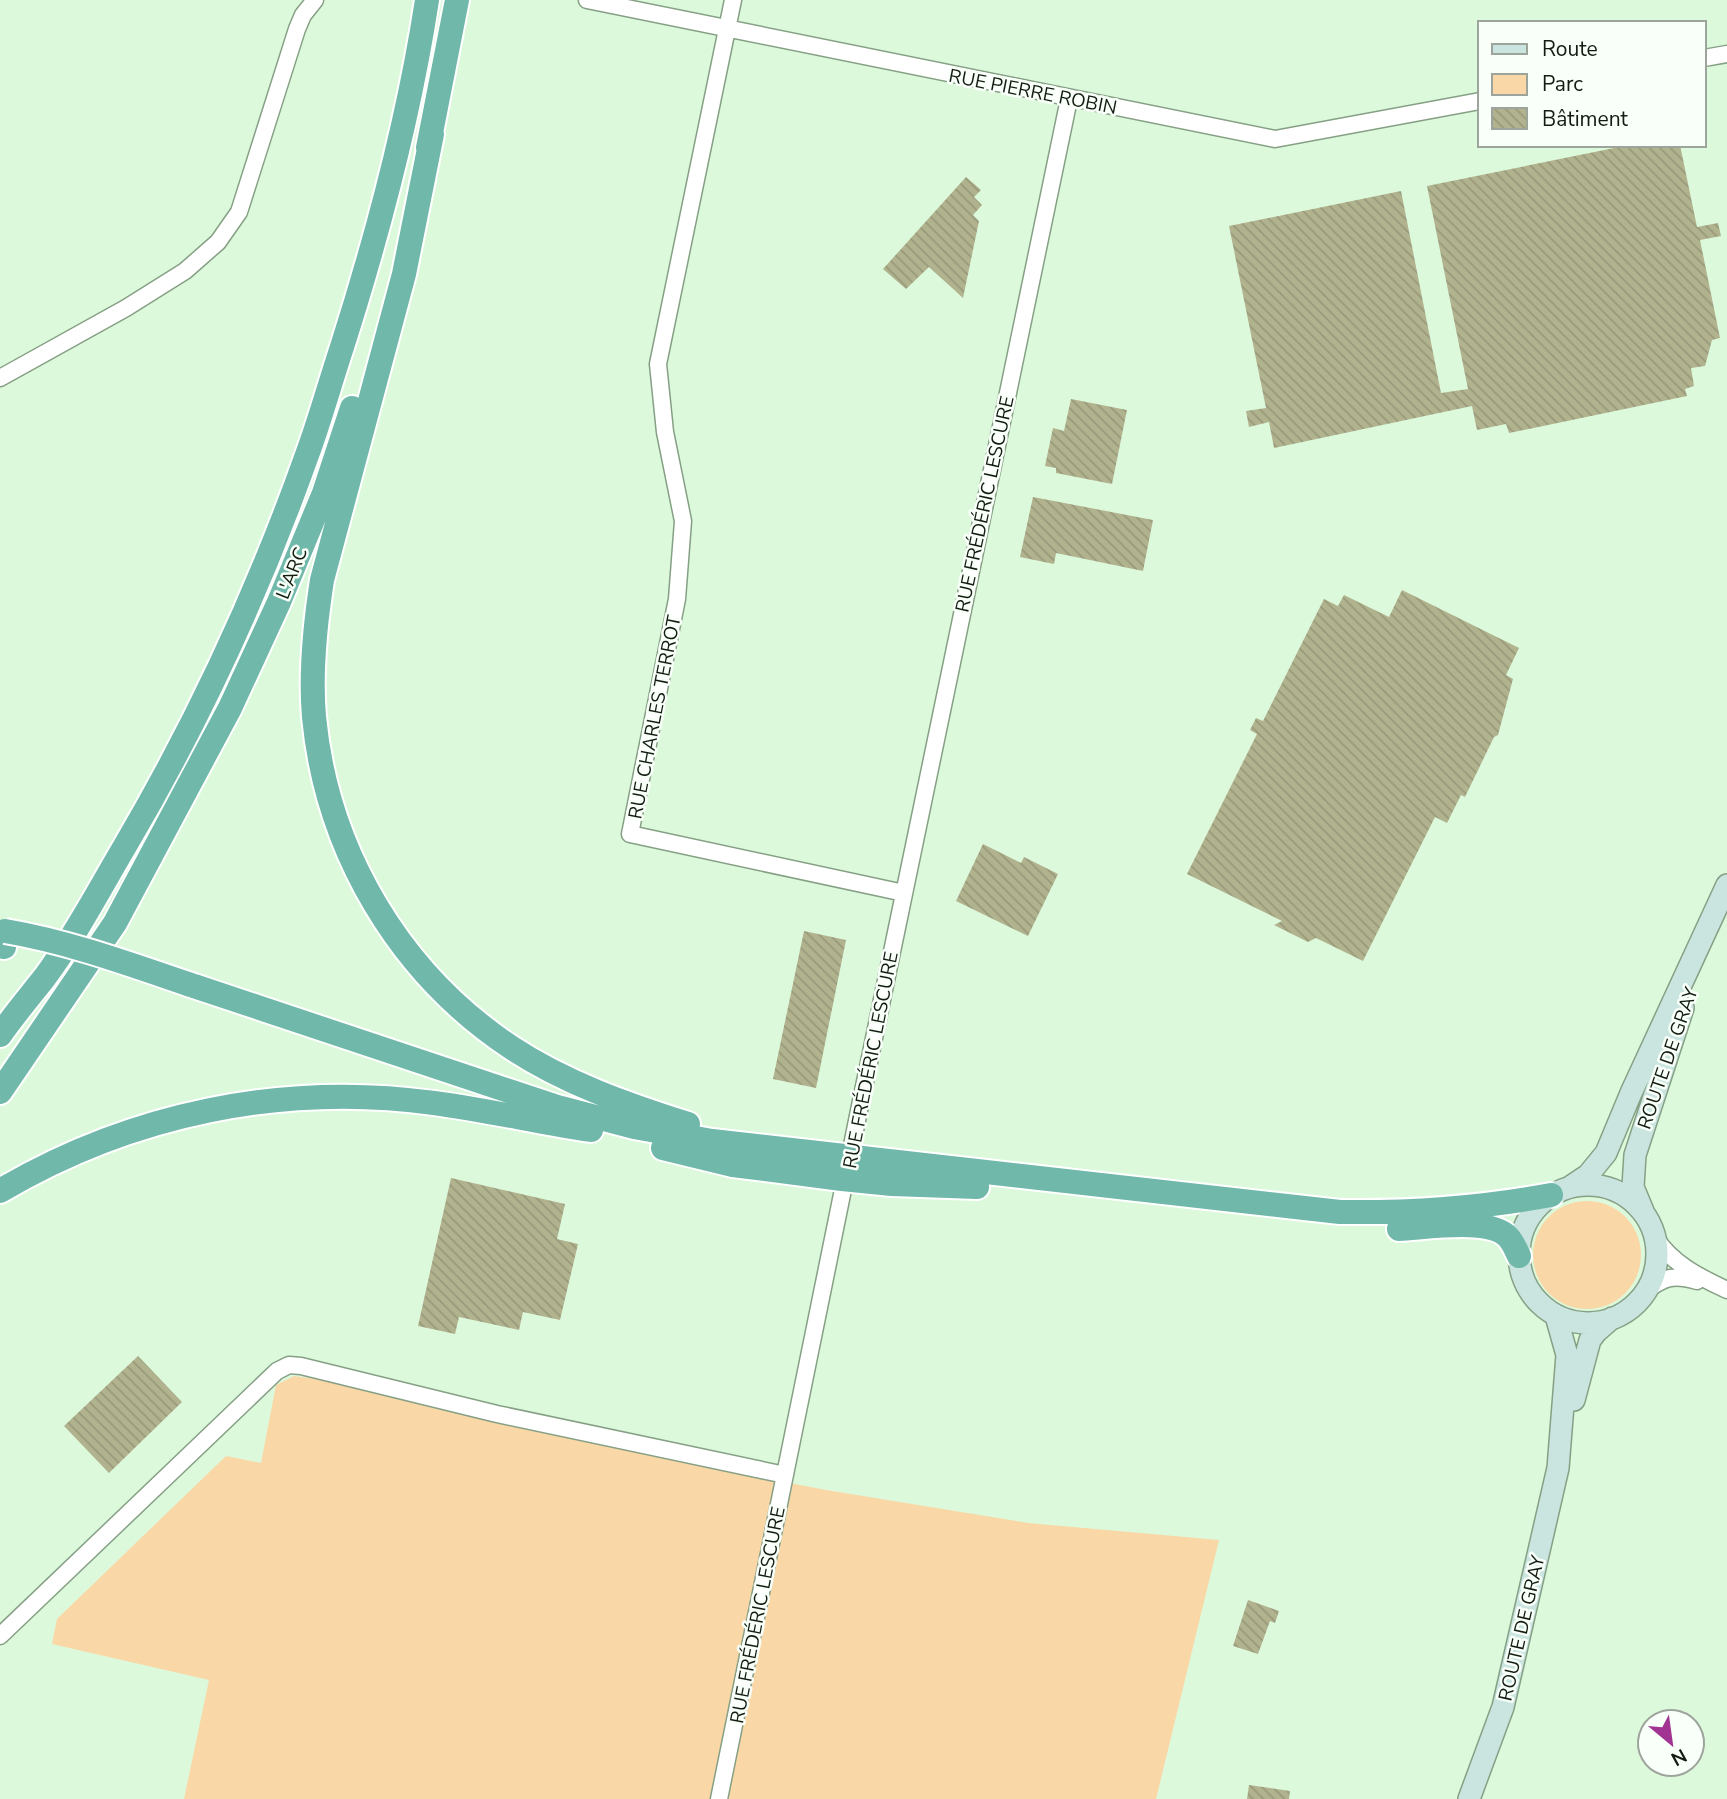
<svg xmlns="http://www.w3.org/2000/svg" width="1727" height="1799" font-family="'Nunito Sans',sans-serif">
  <style>
    .green { fill: #fad7a7 }
    .building { fill: url(#building-back-hatch) }
    .lines { fill: none; stroke-linecap: round; stroke-linejoin: round }
    .minor-casing { stroke: #86a085; stroke-width: 19 }
    .secondary-casing { stroke: #86a085; stroke-width: 24 }
    .trunk-casing { stroke: #fff; stroke-width: 28 }
    .minor { stroke: #fff; stroke-width: 16 }
    .secondary { stroke: #cae4df; stroke-width: 21 }
    .trunk { stroke: #70b8aa; stroke-width: 24 }
    .trunk-bridge-casing { stroke: #fff; stroke-width: 28; stroke-linecap: butt }
    .trunk-bridge { stroke: #70b8aa; stroke-width: 24 }
    .labels { text-anchor: middle; stroke-width: 5; stroke-linejoin: round; paint-order: stroke }
    .street-label { font-size: 19px; fill: #121c11; stroke: #f9fff9 }
  </style>
  <defs>
    <pattern id="building-back-hatch" width="6" height="6" patternUnits="userSpaceOnUse" patternTransform="scale(1.75)"><rect width="6" height="6" fill="#b1b38f"/><path d="M-1 5l2 2M0 0l6 6M5-1l2 2" fill="none" stroke="#97997a"/></pattern>
  </defs>
  <rect width="100%" height="100%" fill="#ddf9db"/>
  <path class="green" d="M1533 1255a54 54 0 1 1 108 0a54 54 0 1 1-108 0Z
    M294,1376L316,1379L742,1474L826,1490L1028,1523L1219,1540L1156,1799H184L209,1680L52,1644L57,1619L226,1456L261,1463L276,1385Z"/>
  <path class="building" d="M1629,145H1680L1697,227L1718,223L1721,236L1700,240L1720,338L1712,340L1705,366L1691,368L1694,386L1685,389L1687,396L1509,433L1506,424L1477,430L1472,406L1274,448L1269,422L1249,427L1246,411L1266,408L1229,226L1401,191L1441,393L1468,389L1427,186Z
    M966,177L981,190L974,197L982,205L973,215L979,221L963,298L929,267L906,289L883,269Z
    M1071,399L1127,410L1112,484L1056,473V468L1045,466L1053,428L1064,431Z
    M1033,497L1153,520L1143,571L1056,553L1054,564L1020,557Z
    M1402,590L1519,648L1506,675L1513,679L1498,735L1494,737L1465,797L1461,795L1447,823L1435,817L1363,961L1316,938L1308,942L1274,925L1282,921L1187,874L1257,734L1250,730L1256,718L1263,721L1324,599L1338,606L1344,595L1389,617Z
    M983,844L1021,863L1024,857L1058,874L1028,936L956,901Z
    M804,931L846,940L816,1088L773,1079Z
    M451,1178L565,1204L557,1239L578,1244L560,1320L523,1312L519,1330L459,1317L455,1334L418,1326Z
    M138,1356L182,1402L109,1473L64,1426Z
    M1248,1600L1279,1611L1275,1623L1270,1621L1258,1654L1233,1646Z
    M1249,1785L1290,1791L1289,1799H1247Z"/>
  <g class="lines">
    <defs>
      <path id="minor" d="M587,0L1275,139L1480,101
        M733,0L658,364L665,432L683,521L677,599L630,834L904,893
        M1704,58L1727,54
        M0,378L126,308L185,271L218,242L239,212L297,29L303,15L315,0
        M1655,1237C1671,1263 1699,1277 1727,1290
        M1645,1291C1665,1277 1673,1274 1697,1281
        M0,1636L277,1371L289,1365L301,1366L497,1414L785,1475
        M719,1799L861,1101L1069,99"/>
      <path id="secondary" d="M1519 1254a69 69 0 1 1 138 0a69 69 0 1 1-138 0Z
        M1570,1187L1588,1175L1606,1153L1631,1093L1727,885
        M1643,1211L1633,1187L1635,1155L1683,1008
        M1574,1400L1590,1340L1596,1332L1612,1318
        M1469,1799L1503,1707L1558,1468L1567,1355L1556,1316"/>
      <path id="trunk" d="M432,134L404,274L322,580C315,625 310,671 314,717C327,852 400,974 512,1048C565,1083 628,1105 688,1124
        M428,148L457,0
        M0,946L4,947
        M194,986L554,1106L634,1127L712,1141L1340,1212C1411,1213 1481,1208 1551,1195
        M0,1035C14,1015 30,996 45,977C75,936 99,890 125,846C198,722 259,590 307,455C320,420 330,383 342,347C378,234 409,118 427,0
        M0,1092L115,923L230,708L279,602L324,493L352,408
        M663,1148L733,1165L842,1179L892,1184L977,1187
        M0,1191C130,1114 284,1082 434,1103C486,1110 538,1122 591,1130
        M1399,1229C1425,1228 1490,1217 1508,1237C1513,1242 1516,1250 1519,1256"/>
    </defs>
    <use href="#minor" class="minor-casing"/>
    <use href="#secondary" class="secondary-casing"/>
    <use href="#trunk" class="trunk-casing"/>
    <use href="#minor" class="minor"/>
    <use href="#secondary" class="secondary"/>
    <use href="#trunk" class="trunk"/>
    <defs>
      <path id="trunk-bridge" d="M5,931C70,942 132,965 194,986"/>
    </defs>
    <use href="#trunk-bridge" class="trunk-bridge-casing"/>
    <use href="#trunk-bridge" class="trunk-bridge"/>
  </g>
  <g class="labels">
    <g class="street-label">
      <text transform="translate(1033 91) rotate(11)" y="7">RUE PIERRE ROBIN</text>
      <text transform="translate(984 504) rotate(-78)" y="7">RUE FRÉDÉRIC LESCURE</text>
      <text transform="translate(291 573) rotate(-68)" y="7">L'ARC</text>
      <text transform="translate(654 717) rotate(-79)" y="7">RUE CHARLES TERROT</text>
      <text transform="translate(1667 1058) rotate(-71)" y="7">ROUTE DE GRAY</text>
      <text transform="translate(870 1060) rotate(-79)" y="7">RUE FRÉDÉRIC LESCURE</text>
      <text transform="translate(757 1615) rotate(-79)" y="7">RUE FRÉDÉRIC LESCURE</text>
      <text transform="translate(1521 1628) rotate(-77)" y="7">ROUTE DE GRAY</text>
    </g>
  </g>
  <rect x="1478" y="21" width="228" height="126" fill="#f9fff9" stroke="#9da49c" stroke-width="2"/>
  <rect x="1492" y="44" width="35" height="10" fill="#cae4df" stroke="#9da49c" stroke-width="2"/>
  <text x="1542" y="56" font-size="21" fill="#121c11">Route</text>
  <rect x="1492" y="74" width="35" height="21" fill="#fad7a7" stroke="#9da49c" stroke-width="2"/>
  <text x="1542" y="91" font-size="21" fill="#121c11">Parc</text>
  <rect x="1492" y="108" width="35" height="21" fill="url(#building-back-hatch)" stroke="#9da49c" stroke-width="2"/>
  <text x="1542" y="126" font-size="21" fill="#121c11">Bâtiment</text>
  <g transform="translate(1671 1743) rotate(151)"><circle r="33" fill="#f9fff9" stroke="#9da49c" stroke-width="2"/>
  <path d="M0-5L12 26L0 18L-12 26Z" fill="#a13392"/>
  <text y="-10" font-size="19" font-weight="bold" text-anchor="middle" fill="#121c11">N</text>
  </g>
</svg>
